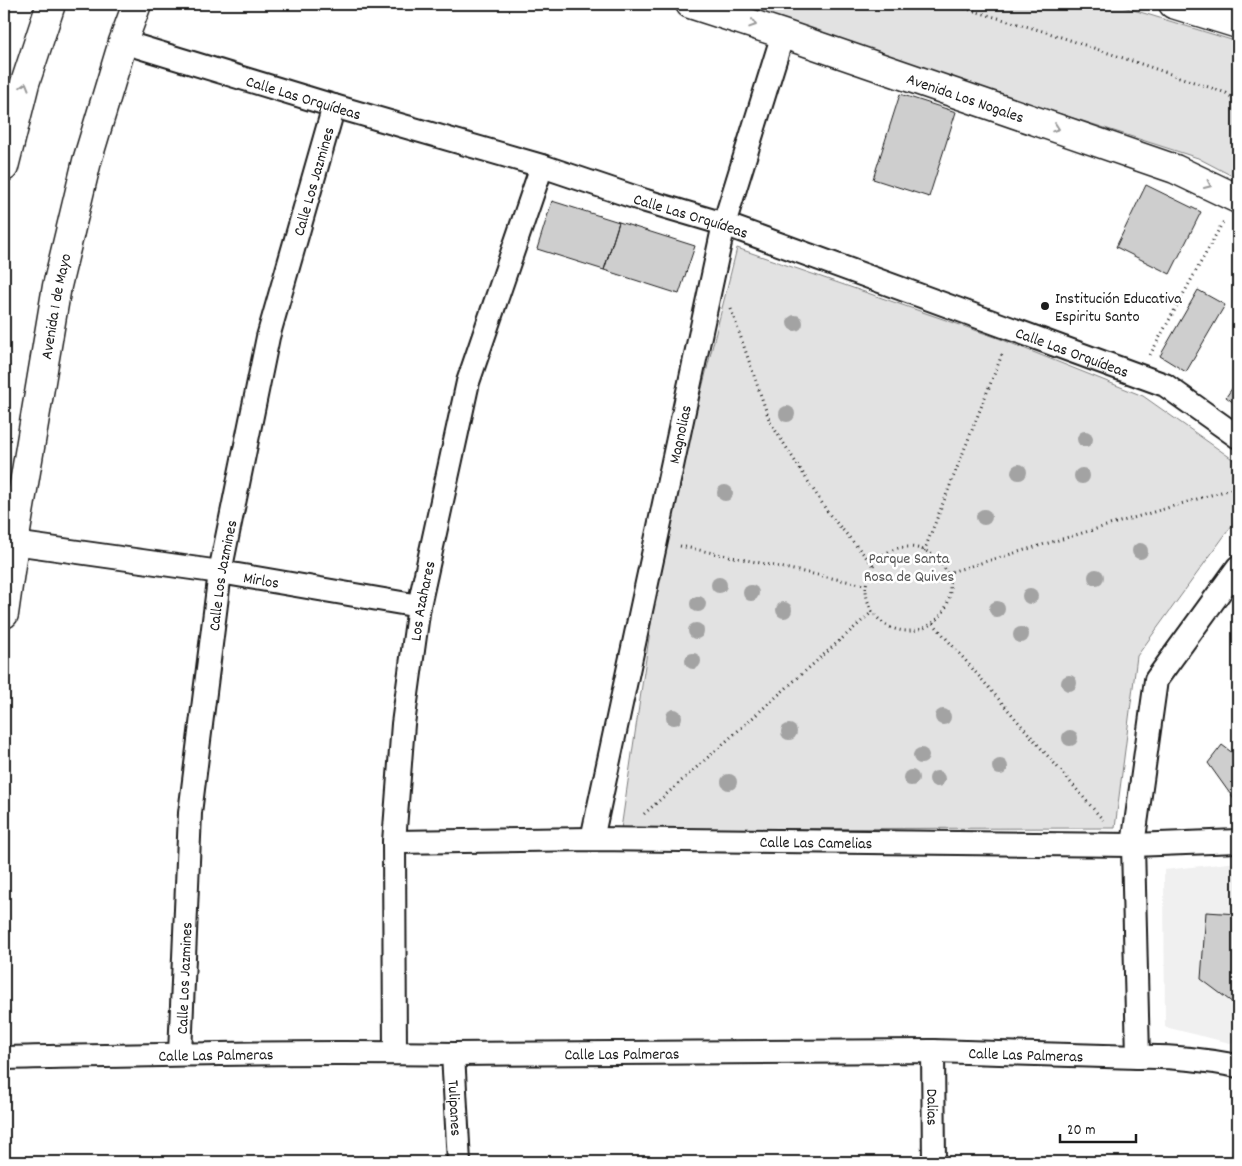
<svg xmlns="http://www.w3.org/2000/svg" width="1242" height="1166" font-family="Dekko,sans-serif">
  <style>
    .built { fill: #f0f0f0 }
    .green { fill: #e2e2e2; stroke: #7f7f7f }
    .building { fill: #cecece; stroke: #1c1c1c }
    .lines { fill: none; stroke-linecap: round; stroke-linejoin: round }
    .street-casing { stroke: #1c1c1c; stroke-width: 26 }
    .secondary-casing { stroke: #1c1c1c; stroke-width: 31 }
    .highway-casing { stroke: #1c1c1c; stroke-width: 31 }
    .path { stroke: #1c1c1c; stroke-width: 3; stroke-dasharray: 1 4; stroke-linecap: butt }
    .street { stroke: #fff; stroke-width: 22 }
    .secondary { stroke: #fff; stroke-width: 28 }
    .highway { stroke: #fff; stroke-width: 28 }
    .tree { fill: #a3a3a3 }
    .oneway { stroke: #999 }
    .poi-dot { fill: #1c1c1c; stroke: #fff; stroke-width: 2 }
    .labels { text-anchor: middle; stroke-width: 5; stroke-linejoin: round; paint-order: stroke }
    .street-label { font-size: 16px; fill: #1c1c1c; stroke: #fff }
    .poi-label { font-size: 16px; fill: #1c1c1c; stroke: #fff; text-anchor: start }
    .park-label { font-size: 16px; fill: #575757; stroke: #fff }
  </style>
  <rect width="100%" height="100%" fill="#fff"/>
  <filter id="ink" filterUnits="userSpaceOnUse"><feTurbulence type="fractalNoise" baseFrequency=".02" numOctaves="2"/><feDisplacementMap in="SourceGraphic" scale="10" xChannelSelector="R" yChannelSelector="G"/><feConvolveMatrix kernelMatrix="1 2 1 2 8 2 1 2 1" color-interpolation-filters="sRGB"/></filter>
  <g filter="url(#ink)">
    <path class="built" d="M1238,862V1045L1165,1027L1164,870Z"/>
    <path class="green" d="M719,4H1114L1238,42V179L1198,158Z
      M737,248L998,338L1143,396L1238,463V517L1137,656L1115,828L621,829L662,549Z"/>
    <path class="building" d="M900,94L956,112L929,197L873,179Z
      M1146,185L1201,212L1170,274L1116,247Z
      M552,201L619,222L604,270L537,249Z
      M619,222L695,246L679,294L604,270Z
      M1198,290L1225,305L1186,372L1160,356Z
      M1238,380V406L1226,397Z
      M1222,745L1238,757V805L1208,763Z
      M1206,912L1238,914V996L1233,1003L1201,979Z"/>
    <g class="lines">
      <defs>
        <g id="street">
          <path id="s1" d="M123,42L334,106L542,166L646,201L724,224L1165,385L1238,437"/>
          <path id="s2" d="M14,543L220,572L419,606"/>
          <path id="s3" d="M592,839L724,224L783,34"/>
          <path id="s4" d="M394,842L592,839L1133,845L1238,841"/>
          <path id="s5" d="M933,1051L934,1162"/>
          <path id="s6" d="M395,1053L394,842L403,724L419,606L468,382L542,166"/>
          <path id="s7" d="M180,1054L190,813L220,572L268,337L334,106"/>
          <path id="s8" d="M453,1054L459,1162"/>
          <path d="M1138,1057L1133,845L1156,680L1238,567"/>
          <path id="s9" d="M4,1058C153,1055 303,1051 453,1054L933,1051L1138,1057C1172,1056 1205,1060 1238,1066"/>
        </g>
        <g id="secondary">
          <path id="s10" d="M690,4L783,34L1175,169L1238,199"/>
          <path d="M1173,4L1238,24"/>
          <path id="s11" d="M4,614L14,543L57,286L87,161L123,42L137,4"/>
        </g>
        <path id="highway" d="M4,167L25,83L51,4"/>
      </defs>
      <use href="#street" class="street-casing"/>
      <use href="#secondary" class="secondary-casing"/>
      <use href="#highway" class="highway-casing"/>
      <path class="path" d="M950,4L1046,32L1147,66L1226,93L1238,102
        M731,309L770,422L829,514L873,565
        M1150,355L1224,220
        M680,546L865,585
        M866 589a42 42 0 1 1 84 0a42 42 0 1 1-84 0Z
        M924,551L1003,352
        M947,573L1238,487
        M933,623L1103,820
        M644,814L872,612"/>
      <use href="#street" class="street"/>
      <use href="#secondary" class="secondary"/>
      <use href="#highway" class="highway"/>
    </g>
    <g class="tree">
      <circle cx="795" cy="323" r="8"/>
      <circle cx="787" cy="414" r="8"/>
      <circle cx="1085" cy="439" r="8"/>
      <circle cx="1019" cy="472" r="8"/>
      <circle cx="1082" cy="476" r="8"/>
      <circle cx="725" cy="493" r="8"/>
      <circle cx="984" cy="517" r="8"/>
      <circle cx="1140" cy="551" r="8"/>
      <circle cx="1096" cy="577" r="8"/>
      <circle cx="719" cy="585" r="8"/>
      <circle cx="751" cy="593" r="8"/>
      <circle cx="1030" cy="596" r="8"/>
      <circle cx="698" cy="604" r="8"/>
      <circle cx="997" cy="609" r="8"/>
      <circle cx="784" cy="610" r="8"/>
      <circle cx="696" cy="631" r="8"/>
      <circle cx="1021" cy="635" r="8"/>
      <circle cx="693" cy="661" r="8"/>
      <circle cx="1069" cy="683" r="8"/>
      <circle cx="674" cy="717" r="8"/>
      <circle cx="943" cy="717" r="8"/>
      <circle cx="789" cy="732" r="8"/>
      <circle cx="1070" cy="738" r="8"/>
      <circle cx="921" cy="756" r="8"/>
      <circle cx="1000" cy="767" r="8"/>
      <circle cx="911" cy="778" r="8"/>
      <circle cx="937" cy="779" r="8"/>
      <circle cx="729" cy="782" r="8"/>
    </g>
    <defs><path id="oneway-chevron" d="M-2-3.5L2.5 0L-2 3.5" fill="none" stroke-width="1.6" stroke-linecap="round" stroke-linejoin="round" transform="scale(1.25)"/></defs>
    <g class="oneway">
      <use href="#oneway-chevron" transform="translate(753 24) rotate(18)"/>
      <use href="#oneway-chevron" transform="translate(25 86) rotate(-74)"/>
      <use href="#oneway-chevron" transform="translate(1056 128) rotate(19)"/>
      <use href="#oneway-chevron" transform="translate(1208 185) rotate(25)"/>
    </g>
  </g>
  <circle class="poi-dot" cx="1045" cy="306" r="5"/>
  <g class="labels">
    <g class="street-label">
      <text dy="6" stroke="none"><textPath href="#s1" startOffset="189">Calle Las Orquídeas</textPath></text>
      <text dy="6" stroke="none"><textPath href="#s10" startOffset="291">Avenida Los Nogales</textPath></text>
      <text dy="6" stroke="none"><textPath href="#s7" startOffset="886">Calle Los Jazmines</textPath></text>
      <text dy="6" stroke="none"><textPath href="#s1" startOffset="594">Calle Las Orquídeas</textPath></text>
      <text dy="6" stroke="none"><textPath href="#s11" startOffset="312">Avenida 1 de Mayo</textPath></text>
      <text dy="6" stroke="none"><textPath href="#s1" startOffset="999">Calle Las Orquídeas</textPath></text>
      <text dy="6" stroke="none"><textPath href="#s3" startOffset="414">Magnolias</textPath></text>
      <text dy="6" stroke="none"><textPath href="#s7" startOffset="481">Calle Los Jazmines</textPath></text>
      <text dy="6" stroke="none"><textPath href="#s2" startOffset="250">Mirlos</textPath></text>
      <text dy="6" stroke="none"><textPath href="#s6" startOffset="454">Los Azahares</textPath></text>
      <text dy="6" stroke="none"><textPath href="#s4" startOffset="422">Calle Las Camelias</textPath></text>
      <text dy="6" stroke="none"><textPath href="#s7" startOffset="76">Calle Los Jazmines</textPath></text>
      <text dy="6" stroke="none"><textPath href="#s9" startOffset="618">Calle Las Palmeras</textPath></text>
      <text dy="6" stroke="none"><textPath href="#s9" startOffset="212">Calle Las Palmeras</textPath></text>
      <text dy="6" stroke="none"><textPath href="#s9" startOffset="1022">Calle Las Palmeras</textPath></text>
      <text dy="6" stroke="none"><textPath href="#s5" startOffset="56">Dalias</textPath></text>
      <text dy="6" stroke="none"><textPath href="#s8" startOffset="54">Tulipanes</textPath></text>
    </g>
    <g class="poi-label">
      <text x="1055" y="303">Institución Educativa<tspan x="1055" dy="18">Espiritu Santo</tspan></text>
    </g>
    <g class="park-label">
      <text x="909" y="563">Parque Santa<tspan x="909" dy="18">Rosa de Quives</tspan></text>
    </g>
  </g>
  <rect width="1242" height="1166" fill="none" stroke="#fff" stroke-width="20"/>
  <rect x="10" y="10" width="1222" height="1146" fill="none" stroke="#1c1c1c" stroke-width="2" filter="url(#ink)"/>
  <path d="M1060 1134v8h76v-8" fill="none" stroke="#1c1c1c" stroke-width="2.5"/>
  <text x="1067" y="1134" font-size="15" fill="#1c1c1c" stroke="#ffffff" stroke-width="4" paint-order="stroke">20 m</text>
</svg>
